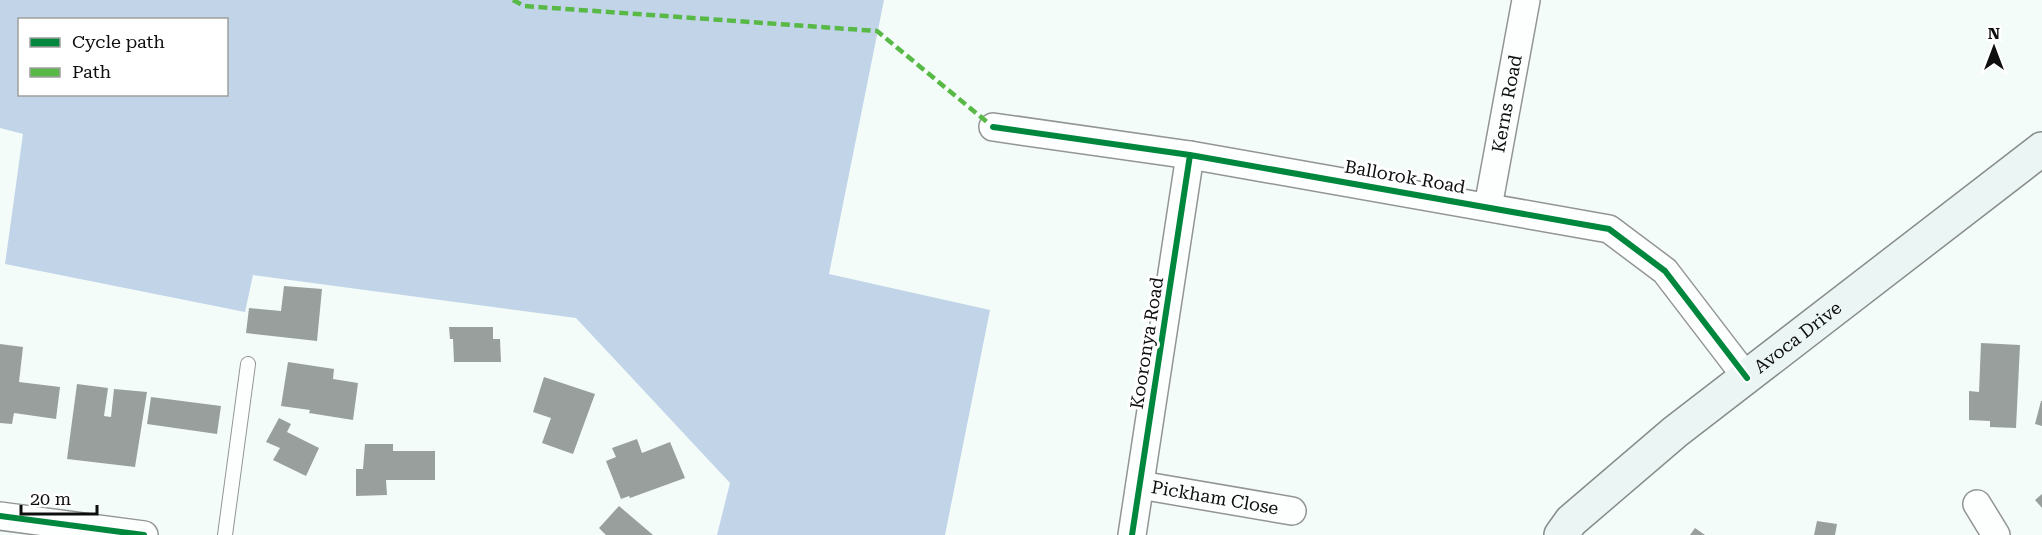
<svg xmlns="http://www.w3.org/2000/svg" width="2042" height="535" font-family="'Roboto Serif',serif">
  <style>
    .forest { fill: #c2d5e8; fill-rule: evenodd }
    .building { fill: #999f9d }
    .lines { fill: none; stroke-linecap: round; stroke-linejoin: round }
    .lane-casing { stroke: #929594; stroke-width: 16 }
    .street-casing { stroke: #929594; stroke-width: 30 }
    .secondary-casing { stroke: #888c8b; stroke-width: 36 }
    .lane { stroke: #fdfffe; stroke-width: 14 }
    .street { stroke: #fdfffe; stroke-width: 27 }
    .secondary { stroke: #ebf5f4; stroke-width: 33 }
    .quiet { stroke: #58b947; stroke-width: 4.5; stroke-dasharray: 9 4.5; stroke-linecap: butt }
    .cycleway-casing { stroke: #fff; stroke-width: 10 }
    .cycleway { stroke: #00873e; stroke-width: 6 }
    .labels { text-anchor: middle; stroke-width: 6; stroke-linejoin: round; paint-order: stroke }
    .street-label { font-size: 18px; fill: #0e0e0e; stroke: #fff }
  </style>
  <rect width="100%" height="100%" fill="#f4fcfa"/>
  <path class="forest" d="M0,0H884L829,274L990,310L945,535H717L730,483L576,318L253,275L245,312L5,264L23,134L0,128ZM20,20H226V94H20Z"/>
  <path class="building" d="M284,286L322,289L317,341L246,333L249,308L281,311Z
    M449,327H493V339H500L501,362H454L453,339H450Z
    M1981,343L2020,345L2016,428L1990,427V421L1969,420V391L1979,392Z
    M0,344L23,347L19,382L60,387L56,419L14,413L12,424L0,423Z
    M288,362L334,369L333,379L358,383L353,420L309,413L310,410L281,406Z
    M544,377L595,394L573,454L542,443L551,418L533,412Z
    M77,384L108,388L104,416L111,417L114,389L147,392L135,467L67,459Z
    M151,397L221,406L217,434L147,424Z
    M2041,401H2042V426L2035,424Z
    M279,418L291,424L287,432L319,448L306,476L273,460L280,448L266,442Z
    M637,439L642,453L670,442L685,478L630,498L629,496L621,499L606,461L616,457L612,448Z
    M365,444H393V451H435V480H386L387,495L356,496V469H363Z
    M2042,494V508L2035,500Z
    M619,506L653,535H606L599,528Z
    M1817,521L1837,524L1835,535H1814Z
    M1695,528L1705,535H1690Z"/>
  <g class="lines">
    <defs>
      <path id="lane" d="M225,535L248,364"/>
      <g id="street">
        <path d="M993,127L1190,155L1609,229L1665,271L1747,378"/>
        <path id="s1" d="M1488,207L1526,0"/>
        <path id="s2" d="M1140,485L1292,511"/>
        <path d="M1977,504L1996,535"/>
        <path d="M0,516L144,535"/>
        <path d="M1132,535L1190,155"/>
      </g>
      <g id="secondary">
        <path id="s3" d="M1561,535L1571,521L1675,432L2042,149"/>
      </g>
    </defs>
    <use href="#lane" class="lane-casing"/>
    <use href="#street" class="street-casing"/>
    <use href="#secondary" class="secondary-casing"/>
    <use href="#lane" class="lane"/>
    <use href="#street" class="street"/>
    <use href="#secondary" class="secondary"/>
    <path class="quiet" d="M513,0L524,6L877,31L993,127"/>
    <defs>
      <path id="cycleway" d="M993,127L1190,155L1609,229L1665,271L1747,378
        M0,516L144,535
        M1132,535L1190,155"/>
    </defs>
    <use href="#cycleway" class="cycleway-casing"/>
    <use href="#cycleway" class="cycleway"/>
  </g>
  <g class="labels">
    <g class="street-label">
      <text dy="6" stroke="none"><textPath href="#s1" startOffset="105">Kerns Road</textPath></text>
      <text transform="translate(1405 177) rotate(10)" y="6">Ballorok Road</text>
      <text dy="6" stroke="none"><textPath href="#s3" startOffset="309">Avoca Drive</textPath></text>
      <text transform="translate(1147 343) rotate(-81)" y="6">Kooronya Road</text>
      <text dy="6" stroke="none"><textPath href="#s2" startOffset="76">Pickham Close</textPath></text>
    </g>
  </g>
  <rect x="18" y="18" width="210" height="78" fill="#ffffff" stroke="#9f9f9f" stroke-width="1.5"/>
  <rect x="30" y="38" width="30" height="9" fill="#00873e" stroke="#9f9f9f" stroke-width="1.5"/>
  <text x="72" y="48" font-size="18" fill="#0e0e0e">Cycle path</text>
  <rect x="30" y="68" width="30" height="9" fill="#58b947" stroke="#9f9f9f" stroke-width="1.5"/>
  <text x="72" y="78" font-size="18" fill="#0e0e0e">Path</text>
  <g transform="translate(1994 48)" stroke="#ffffff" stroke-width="4.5" paint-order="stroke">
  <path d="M0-4.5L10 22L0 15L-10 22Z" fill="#0e0e0e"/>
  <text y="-9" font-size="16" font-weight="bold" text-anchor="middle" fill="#0e0e0e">N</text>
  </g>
  <path d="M21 505v9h76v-9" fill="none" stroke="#0e0e0e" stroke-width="3"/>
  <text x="30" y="505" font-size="18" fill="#0e0e0e" stroke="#ffffff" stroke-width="4.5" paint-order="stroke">20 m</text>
</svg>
